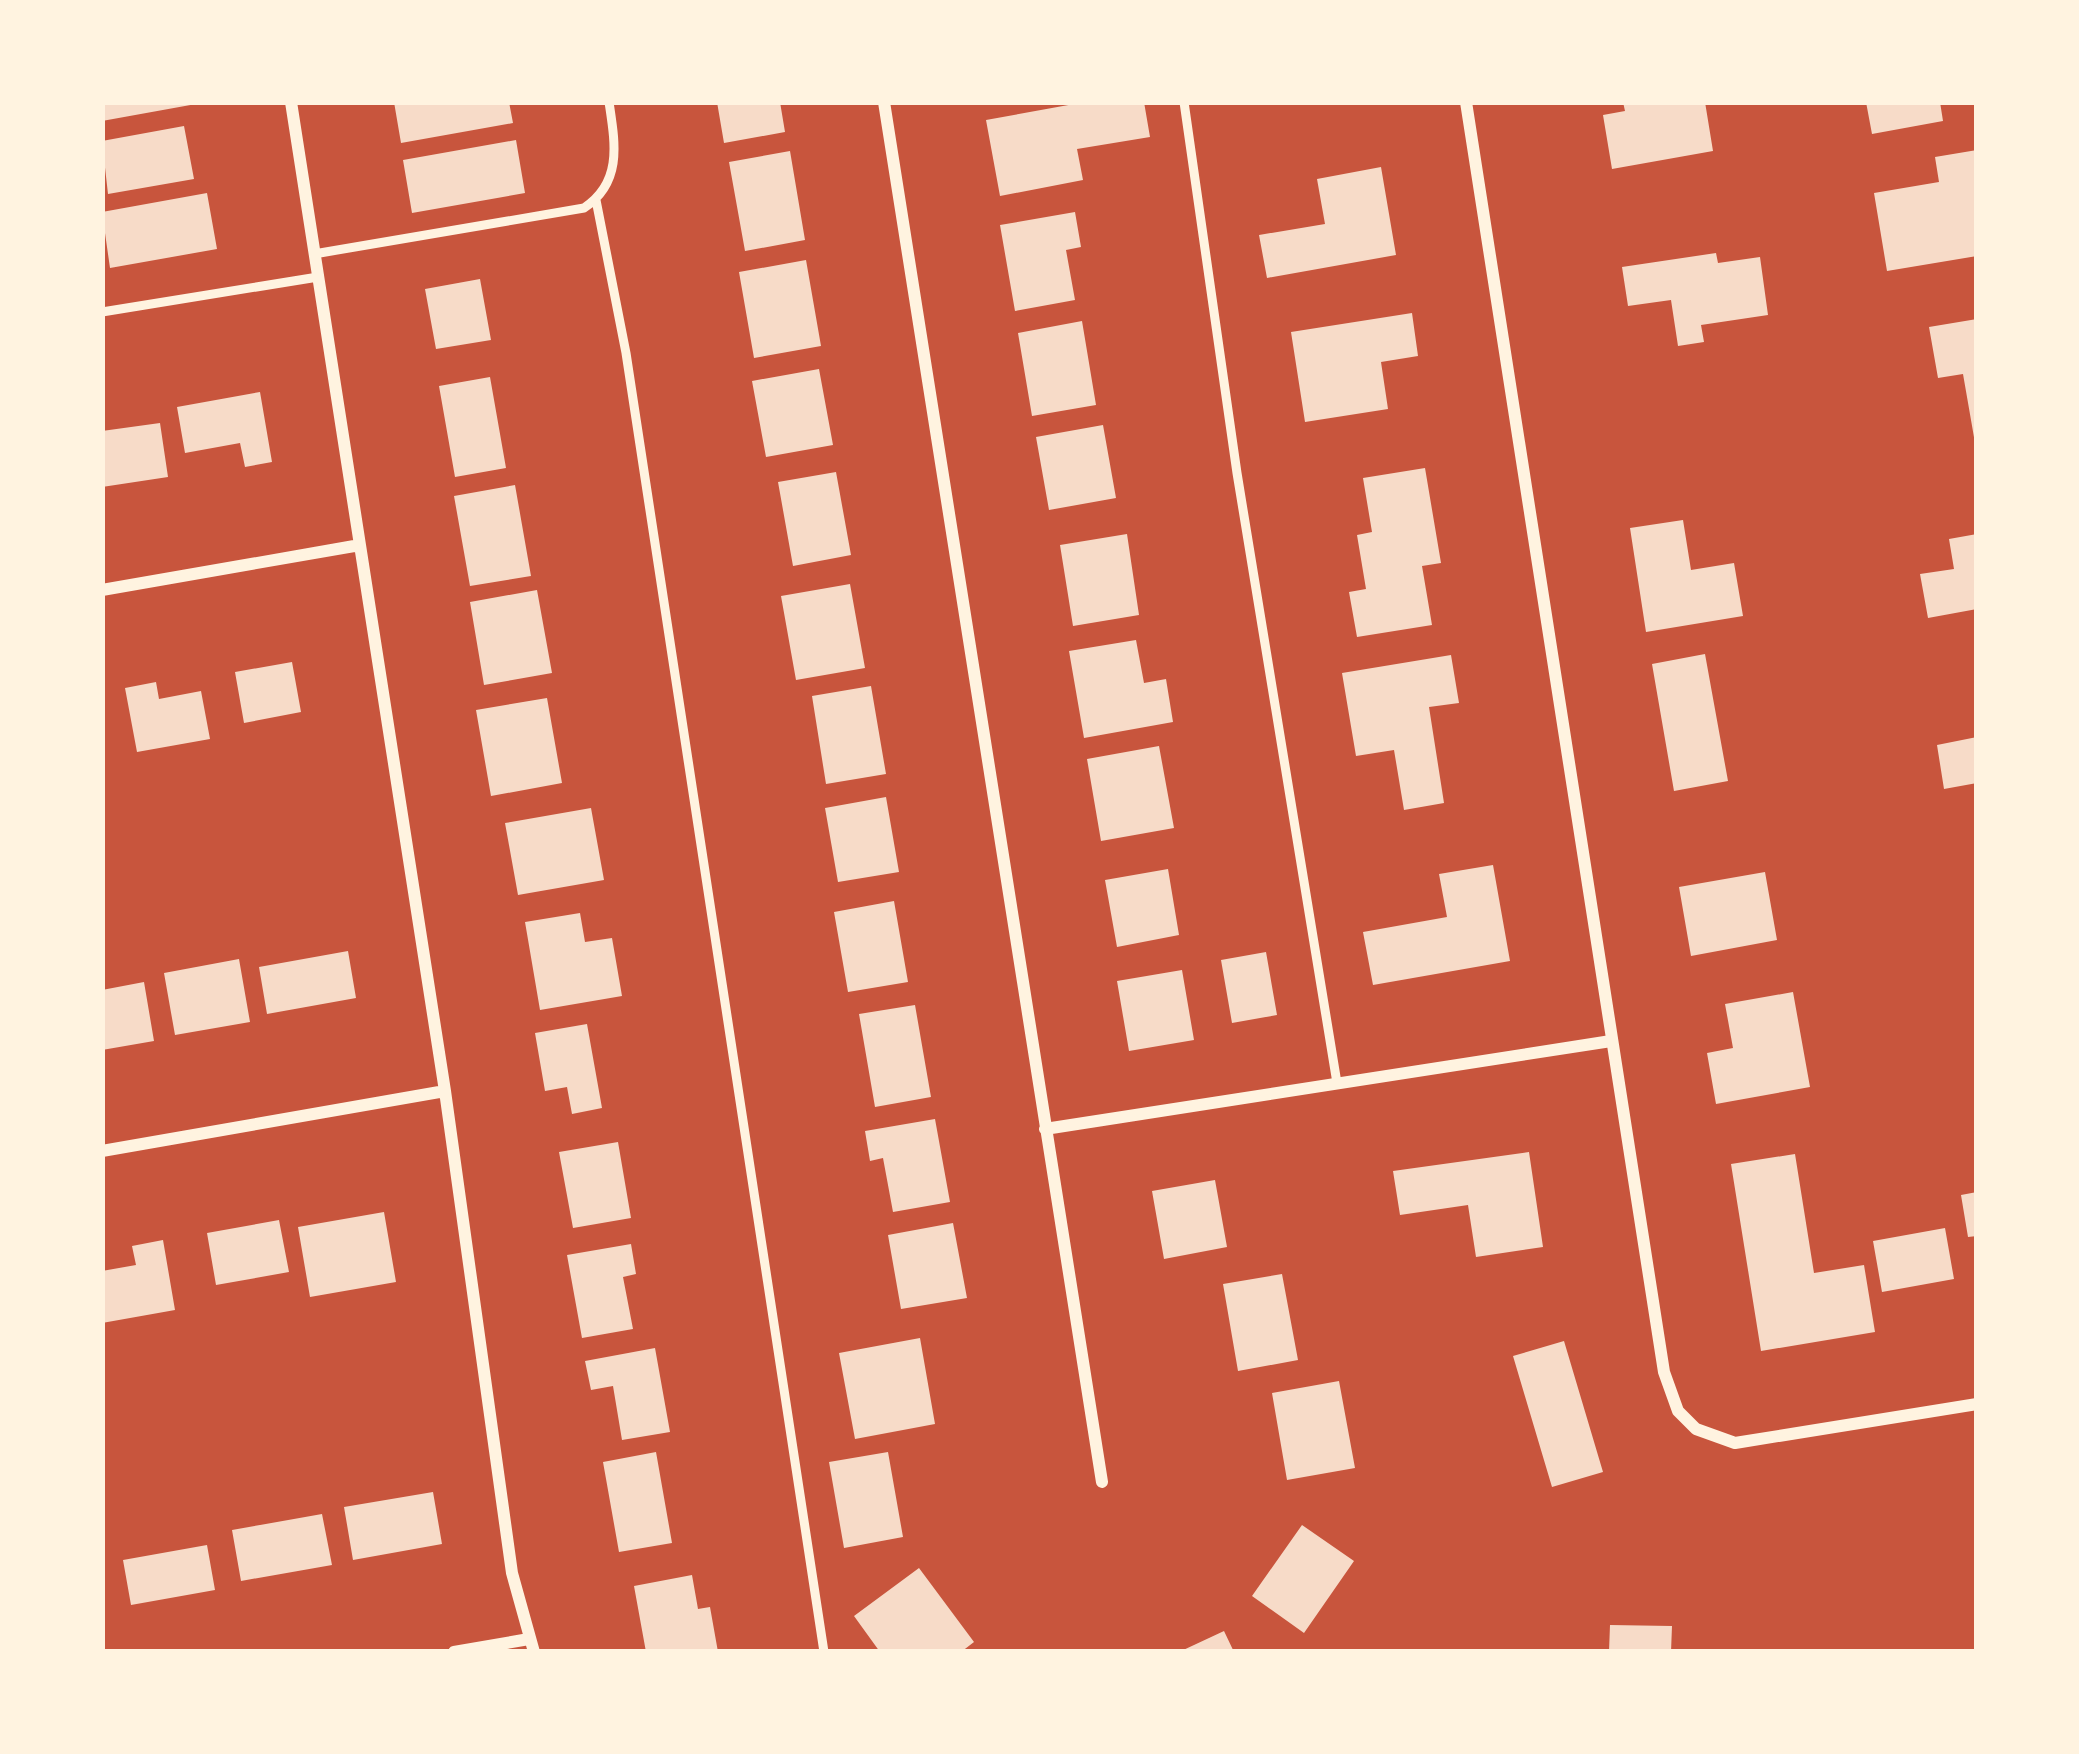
<svg xmlns="http://www.w3.org/2000/svg" width="2079" height="1754" font-family="Montserrat,sans-serif">
  <style>
    .building { fill: #f7dbc8 }
    .lines { fill: none; stroke-linecap: round; stroke-linejoin: round }
    .service { stroke: #fff3e0; stroke-width: 9 }
    .minor { stroke: #fff3e0; stroke-width: 12 }
  </style>
  <rect width="100%" height="100%" fill="#c8553d"/>
  <path class="building" d="M102,102H195L196,104L102,121Z
    M394,102H509L513,123L401,143Z
    M717,102H780L785,132L724,143Z
    M1085,102H1144L1150,137L1077,149L1083,180L1000,196L986,120Z
    M1623,102H1705L1713,151L1612,169L1603,115L1625,111Z
    M1866,102H1940L1943,121L1872,134Z
    M184,126L194,179L108,194L102,141Z
    M516,140L525,193L412,213L403,160Z
    M1977,150V256L1887,271L1874,193L1939,182L1935,157Z
    M790,151L805,240L745,251L729,162Z
    M1381,167L1396,255L1267,278L1259,235L1325,224L1317,179Z
    M207,193L217,249L110,268L102,212Z
    M1075,212L1081,247L1066,250L1075,300L1015,311L1000,225Z
    M1716,253L1718,263L1760,257L1768,315L1701,325L1704,342L1678,346L1671,300L1628,306L1622,267Z
    M806,260L821,346L754,358L739,272Z
    M480,279L491,340L436,349L425,289Z
    M1412,313L1418,356L1381,362L1388,409L1305,422L1291,332Z
    M1977,319V442L1975,443L1963,374L1938,378L1929,327Z
    M1082,321L1096,405L1032,416L1018,333Z
    M819,369L833,445L766,457L752,381Z
    M490,377L506,468L455,477L439,386Z
    M260,392L272,462L245,467L240,443L185,453L177,407Z
    M160,423L168,477L102,487V431Z
    M1103,425L1116,498L1049,510L1036,437Z
    M1425,468L1441,563L1422,566L1432,625L1357,637L1349,592L1366,589L1357,535L1372,532L1363,478Z
    M836,472L851,555L793,566L778,482Z
    M515,485L531,576L470,586L454,496Z
    M1683,520L1691,570L1734,563L1743,616L1646,632L1630,528Z
    M1127,534L1139,615L1073,626L1060,545Z
    M1977,534V609L1928,618L1920,574L1954,569L1949,539Z
    M850,584L865,668L796,680L781,596Z
    M537,590L552,673L484,685L470,602Z
    M1136,640L1144,683L1166,679L1173,722L1084,738L1069,651Z
    M1705,654L1728,781L1674,791L1652,664Z
    M1451,655L1459,703L1429,707L1444,803L1404,810L1394,750L1356,756L1342,673Z
    M292,662L301,712L244,723L235,672Z
    M156,682L159,699L201,691L210,739L137,752L125,688Z
    M871,686L886,774L826,784L812,696Z
    M547,698L562,783L491,796L476,710Z
    M1977,737V783L1944,789L1937,745Z
    M1159,746L1174,828L1101,841L1087,759Z
    M886,797L899,872L838,882L825,808Z
    M591,808L604,880L518,895L505,823Z
    M1493,865L1510,961L1373,985L1363,932L1447,917L1439,874Z
    M1168,869L1179,935L1117,947L1105,880Z
    M1765,872L1777,940L1691,956L1679,887Z
    M894,901L908,982L848,992L834,912Z
    M580,913L585,942L612,938L622,996L540,1010L525,922Z
    M348,951L356,998L267,1014L259,967Z
    M1266,952L1277,1015L1232,1023L1221,960Z
    M239,959L250,1022L175,1035L164,973Z
    M1182,970L1194,1040L1129,1051L1117,981Z
    M144,982L154,1041L102,1050V990Z
    M1793,992L1810,1087L1716,1104L1707,1053L1733,1048L1725,1004Z
    M915,1005L931,1097L875,1107L859,1014Z
    M587,1024L602,1108L572,1114L567,1087L545,1091L535,1033Z
    M935,1119L950,1202L893,1212L883,1158L870,1161L865,1131Z
    M618,1142L631,1218L573,1228L559,1152Z
    M1529,1152L1543,1247L1476,1257L1468,1205L1400,1215L1393,1171Z
    M1795,1154L1814,1273L1864,1265L1875,1332L1761,1351L1731,1164Z
    M1215,1180L1227,1247L1164,1259L1152,1191Z
    M1977,1192V1236L1968,1237L1961,1195Z
    M384,1212L396,1282L310,1297L298,1227Z
    M279,1220L289,1272L216,1285L207,1233Z
    M953,1223L967,1298L901,1309L888,1235Z
    M1945,1228L1954,1279L1882,1292L1873,1241Z
    M163,1240L175,1310L102,1323V1271L136,1265L132,1246Z
    M631,1244L636,1274L623,1277L633,1329L582,1338L567,1255Z
    M1282,1274L1298,1360L1238,1371L1223,1284Z
    M920,1338L935,1424L855,1439L839,1353Z
    M1564,1341L1603,1472L1552,1487L1513,1356Z
    M655,1348L670,1432L622,1440L613,1386L591,1390L585,1361Z
    M1339,1381L1355,1468L1287,1480L1272,1393Z
    M656,1452L672,1543L619,1552L603,1462Z
    M888,1452L903,1537L844,1548L829,1462Z
    M433,1492L442,1544L353,1560L344,1507Z
    M322,1514L332,1565L241,1581L232,1530Z
    M1302,1525L1354,1561L1304,1633L1252,1596Z
    M207,1545L215,1590L131,1605L123,1560Z
    M919,1568L974,1642L961,1652H880L854,1616Z
    M692,1575L698,1609L710,1607L718,1652H646L634,1586Z
    M1610,1625L1672,1626L1671,1652H1609Z
    M1224,1631L1234,1652H1179Z"/>
  <g class="lines">
    <path class="service" d="M1184,102L1237,473L1337,1083
      M596,200L626,353L824,1652
      M314,254L584,208C623,182 615,143 609,102
      M102,312L318,277"/>
    <path class="minor" d="M291,102L445,1091L512,1573L534,1652
      M884,102L1102,1482
      M1466,102L1664,1372L1678,1411L1696,1429L1735,1443L1977,1404
      M102,590L360,545
      M1045,1129L1611,1041
      M102,1151L445,1091
      M454,1652L529,1639"/>
  </g>
  <rect width="2079" height="1754" fill="none" stroke="#fff3e0" stroke-width="210"/>
</svg>
